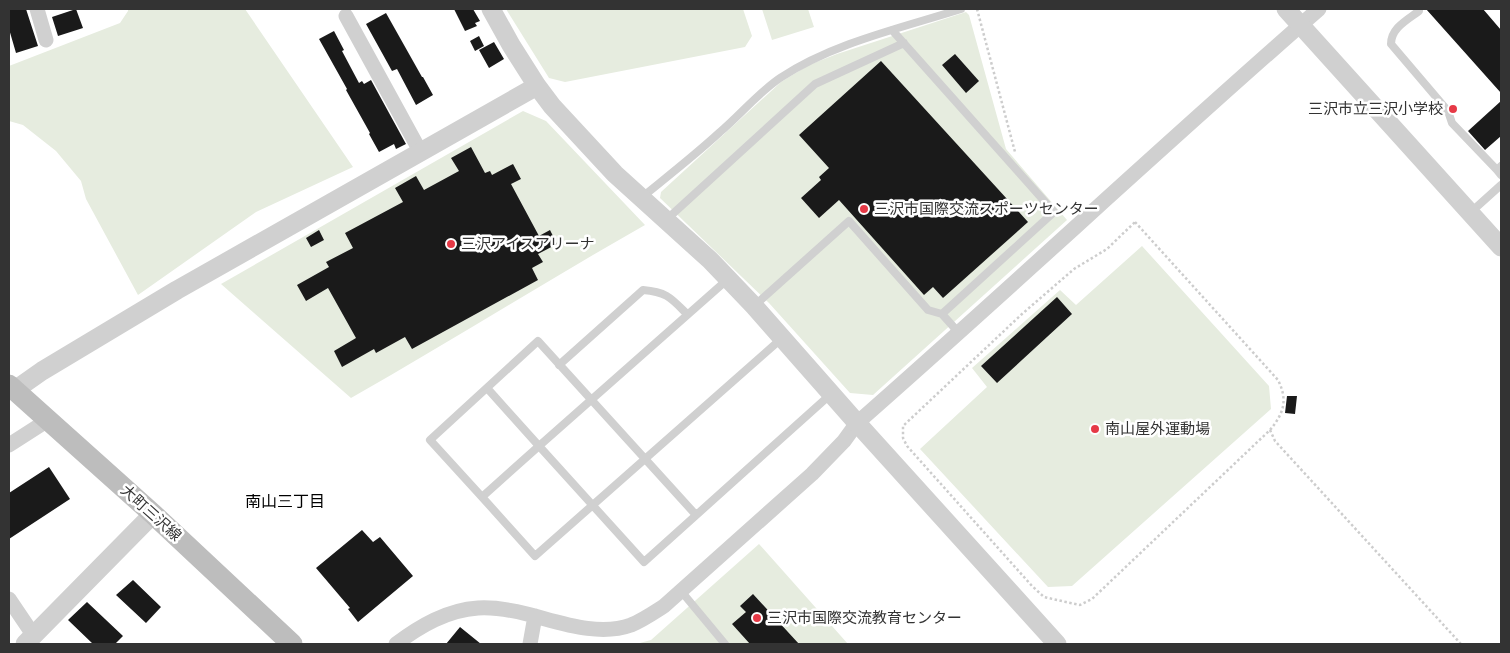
<svg xmlns="http://www.w3.org/2000/svg" width="1510" height="653" font-family="'Open Sans','Noto Sans JP',sans-serif">
  <style>
    .green { fill: #e6ecdf }
    .building { fill: #1a1a1a }
    .lines { fill: none; stroke-linecap: round; stroke-linejoin: round }
    .path { stroke: #cdcdcd; stroke-width: 2.5; stroke-dasharray: 2.5 2.5; stroke-linecap: butt }
    .service { stroke: #d0d0d0; stroke-width: 8 }
    .minor { stroke: #d0d0d0; stroke-width: 15 }
    .tertiary { stroke: #d0d0d0; stroke-width: 19 }
    .secondary { stroke: #bdbdbd; stroke-width: 21 }
    .poi-dot { fill: #e63946; stroke: #fff; stroke-width: 2 }
    .labels { text-anchor: middle; stroke-width: 5; stroke-linejoin: round; paint-order: stroke }
    .poi-label { font-size: 15px; fill: #333; stroke: #fff; text-anchor: start }
    .street-label { font-size: 15px; fill: #333; stroke: #fff }
    .neighbourhood-label { font-size: 16px; fill: #000; stroke: #fff }
  </style>
  <rect width="100%" height="100%" fill="#fff"/>
  <path class="green" d="M128,9H245L353,167L256,212L138,295L86,199L81,181L56,151L23,125L9,121V66L120,23L128,11Z
    M506,9H743L752,36L745,47L565,82L549,78Z
    M762,9H808L814,27L772,40Z
    M966,12L969,15L1006,149L1067,220L873,395L850,393L769,303L660,198L661,192L781,82L809,65L837,54Z
    M523,111L546,121L645,225C546,281 450,342 351,398L221,284Z
    M1142,246L1269,386L1271,409L1072,586L1048,587L920,449L987,387L972,368L1060,290L1076,305Z
    M759,544L848,644H636L651,640Z"/>
  <path class="building" d="M9,9H26L38,46L16,53L9,29Z
    M76,9L83,28L58,36L52,17Z
    M454,9H473L480,21L475,23L477,26L465,31Z
    M1426,9H1483L1501,30V93Z
    M386,13L422,77H423L433,95L416,105L397,69L392,71L366,24Z
    M334,31L344,50L342,51L359,83L362,81L364,84L371,80L406,144L396,149L394,144L379,152L369,134L370,133L346,90L347,89L319,39Z
    M479,36L484,46L475,51L470,41Z
    M494,42L504,59L489,68L479,50Z
    M955,54L979,81L966,93L942,65Z
    M881,61L1028,222L943,298L933,287L924,295L839,200L819,218L801,198L821,180L819,177L829,168L799,135Z
    M1501,101V136L1485,150L1468,131Z
    M471,147L485,173L490,171L492,175L513,164L521,179L511,184L539,236L550,230L557,244L538,254L543,262L532,268L538,280L412,349L405,337L376,353L374,349L342,367L334,351L356,338L328,288L306,301L297,285L329,267L326,262L353,248L345,233L403,202L395,188L416,176L424,190L459,171L451,158Z
    M319,230L324,240L311,247L306,238Z
    M1057,297L1072,314L997,383L981,366Z
    M1287,396H1297L1295,414L1285,413Z
    M49,467L70,499L9,539V493Z
    M362,530L373,542L380,537L413,576L358,622L348,609L350,608L316,568Z
    M133,580L161,607L146,623L116,595Z
    M753,594L799,644H750L732,624L746,612L740,606Z
    M87,602L123,636L115,644H93L68,620Z
    M460,627L481,644H446Z"/>
  <g class="lines">
    <path class="path" d="M977,9L1015,152
      M1135,222L1278,380C1288,400 1284,413 1270,430L1092,599L1080,605L1066,602L1044,597L1032,586L907,446L903,438V426L1022,314L1074,269L1107,249Z
      M1270,430L1275,441L1461,644"/>
    <path class="service" d="M1419,9V11C1407,20 1391,28 1391,44L1448,111L1452,123L1497,170
      M892,30L1054,212L942,314
      M1501,166L1497,170L1501,175
      M641,198C668,176 695,155 720,132C740,115 758,93 780,78C833,43 901,28 961,9
      M1471,212L1501,185
      M666,220L815,84L904,43
      M754,306L849,221L928,310L942,314L959,333
      M781,339L535,556L482,497L539,446L644,562L831,394
      M559,365L643,290C667,292 671,298 687,314
      M487,388L539,446L728,279
      M482,497L430,440L538,341L696,515
      M681,591L725,644"/>
    <path class="minor" d="M37,9L46,40
      M346,16L420,151
      M9,445L48,420
      M9,599L34,636
      M396,644C420,626 447,610 478,608C494,607 511,610 527,614C559,622 598,637 631,625C643,620 653,613 664,606L812,474L844,441L857,423C1012,287 1163,145 1319,9
      M530,644L535,616"/>
    <path class="tertiary" d="M491,9L511,45L537,86L552,106L615,174L710,260L754,306L857,423L1057,644
      M1286,9L1501,247
      M15,390L42,371L177,290L537,86
      M25,644L153,514"/>
    <path class="secondary" d="M9,385L153,514L292,644"/>
  </g>
  <g class="poi-dot">
    <circle cx="1453" cy="109" r="5"/>
    <circle cx="864" cy="209" r="5"/>
    <circle cx="451" cy="244" r="5"/>
    <circle cx="1095" cy="429" r="5"/>
    <circle cx="757" cy="618" r="5"/>
  </g>
  <g class="labels">
    <g class="poi-label">
      <text x="1443" y="114" text-anchor="end">三沢市立三沢小学校</text>
      <text x="874" y="214">三沢市国際交流スポーツセンター</text>
      <text x="461" y="249">三沢アイスアリーナ</text>
      <text x="1105" y="434">南山屋外運動場</text>
      <text x="767" y="623">三沢市国際交流教育センター</text>
    </g>
    <g class="street-label">
      <text transform="translate(151 513) rotate(42)" y="5">大町三沢線</text>
    </g>
    <g class="neighbourhood-label">
      <text x="285" y="507">南山三丁目</text>
    </g>
  </g>
  <rect width="1510" height="653" fill="none" stroke="#333333" stroke-width="20"/>
</svg>
